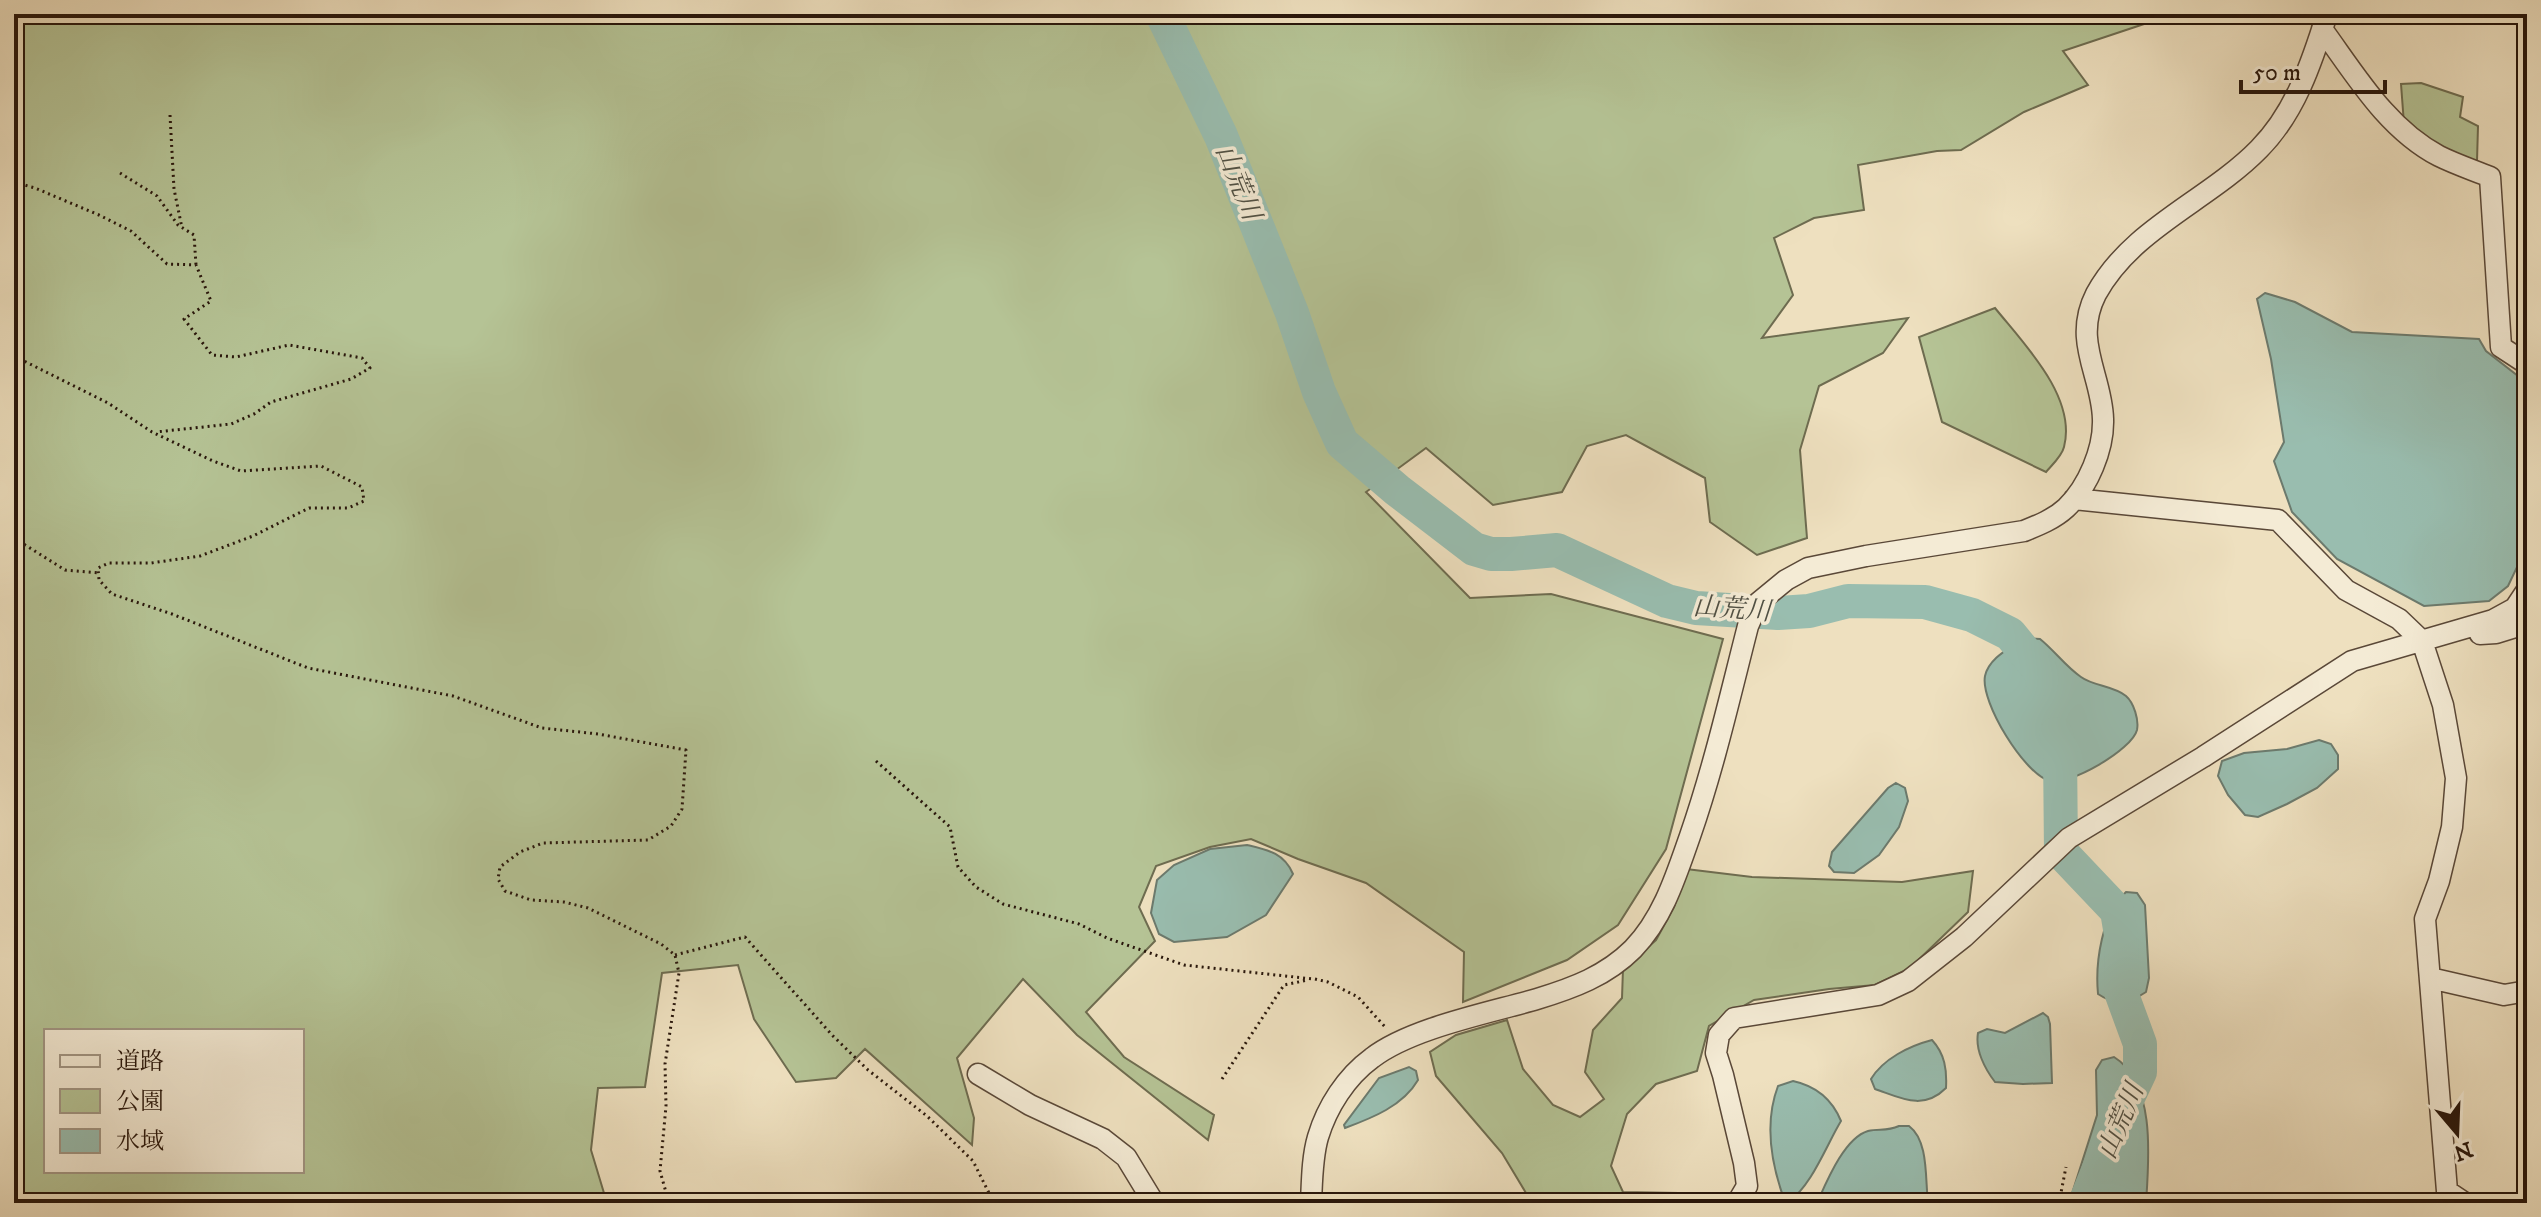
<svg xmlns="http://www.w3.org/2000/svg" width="2541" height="1217" font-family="'IM FELL DW Pica','Noto Serif JP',serif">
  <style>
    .green { fill: #b5c395; stroke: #6e6c50; stroke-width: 2; fill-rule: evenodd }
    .water { fill: #99bdaf; stroke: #6c7a6d; stroke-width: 2 }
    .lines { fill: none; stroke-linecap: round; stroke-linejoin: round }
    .river { stroke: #99bdaf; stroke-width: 34 }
    .street-casing { stroke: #5a4838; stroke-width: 23 }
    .path { stroke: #28160b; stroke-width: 3; stroke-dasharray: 2 4; stroke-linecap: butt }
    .street { stroke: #f4ebd5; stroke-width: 20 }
    .labels { text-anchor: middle; stroke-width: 7; stroke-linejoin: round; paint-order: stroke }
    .water-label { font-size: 26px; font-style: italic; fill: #505044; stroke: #f4ebd5 }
  </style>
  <rect width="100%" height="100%" fill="#eee0bf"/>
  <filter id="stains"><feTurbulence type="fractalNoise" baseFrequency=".0025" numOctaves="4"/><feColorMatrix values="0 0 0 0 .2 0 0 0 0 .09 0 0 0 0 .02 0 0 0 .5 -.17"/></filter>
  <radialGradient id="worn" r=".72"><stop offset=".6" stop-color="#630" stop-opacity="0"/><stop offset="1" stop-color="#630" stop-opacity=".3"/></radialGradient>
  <path class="green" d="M14,14H2148L2150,22L2063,51L2088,85L2024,112L1961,150L1937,151L1858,165L1864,210L1814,218L1774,238L1793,295L1762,338L1908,318L1883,353L1819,386L1800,450L1807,538L1757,555L1710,522L1705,478L1626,435L1587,446L1562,492L1493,505L1426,448L1366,492L1470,598L1551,594L1723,639L1666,849L1618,925L1567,960L1463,1002L1464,952L1366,883L1298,859L1251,839L1210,847L1156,866L1139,907L1155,941L1086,1012L1124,1057L1214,1115L1208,1140L1077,1035L1023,979L957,1058L974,1118L972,1145L865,1049L836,1078L796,1082L754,1019L738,965L662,973L645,1087L598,1088L591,1150L607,1203H14ZM46,1031H302V1171H46Z
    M2421,83L2463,97L2460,117L2478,126L2477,161L2462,160L2404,124L2401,84Z
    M1995,308C2024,344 2077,397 2064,447C2062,456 2052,465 2046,472L1942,422L1919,337Z
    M1686,869L1752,877L1902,882L1973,871L1968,912L1910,968L1875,985L1829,989L1754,1000L1709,1026L1697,1071L1656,1084L1627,1114L1611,1166L1623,1192L1679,1193L1653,1203H1532L1502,1153L1436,1076L1430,1052L1456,1035L1507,1020L1523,1069L1553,1105L1580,1117L1604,1099L1585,1072L1593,1030L1622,998L1623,969L1656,940L1674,907Z"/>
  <path class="water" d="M2265,293L2295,302L2352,332L2479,339L2486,351L2527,383V517L2519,563L2508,586L2489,601L2424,606L2337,559L2292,512L2274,461L2284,442L2271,359L2257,299Z
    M2024,638L2040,639C2054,650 2066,667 2081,677C2093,686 2114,686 2126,696C2134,703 2139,720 2137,730C2132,750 2069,786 2050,781C2025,775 1980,702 1985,676C1989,658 2010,648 2024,638Z
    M2319,740L2331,744L2338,755V769L2317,788L2287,804L2258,817L2245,815L2228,795L2218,776L2222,761L2244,753L2287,749Z
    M1896,783L1905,788L1908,801L1899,827L1879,855L1854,873L1834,872L1829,866L1832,852L1888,788Z
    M1247,845C1268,850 1284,853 1293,874L1266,915L1227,937L1174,942L1159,934L1151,913L1157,880L1174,865L1210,849Z
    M2126,892L2137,893L2145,905L2149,978L2146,992C2128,1004 2116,1006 2098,994C2095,962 2102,914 2126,892Z
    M2043,1013L2048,1017L2050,1024L2052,1083L2023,1084L1995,1082C1985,1069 1975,1050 1978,1033L1987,1029L2005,1033Z
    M1932,1040C1945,1054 1947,1070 1946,1088C1923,1111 1901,1098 1875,1089L1871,1079C1883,1059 1909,1046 1932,1040Z
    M2114,1057C2156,1083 2149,1159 2146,1203H2069L2097,1115L2096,1070L2102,1060Z
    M1409,1067L1416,1071L1418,1080C1403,1106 1372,1118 1345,1128L1344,1125L1379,1078Z
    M1793,1081C1816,1086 1832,1099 1841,1121C1827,1144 1811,1187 1789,1201L1784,1199C1771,1163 1764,1123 1778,1086Z
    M1899,1126H1909C1929,1141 1925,1179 1928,1203H1817C1826,1183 1844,1138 1868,1131C1879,1128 1886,1132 1899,1126Z"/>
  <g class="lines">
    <path class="river" d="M1162,14L1221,136L1292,313L1319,392L1342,443L1397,490L1474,549L1491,554H1511L1557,550L1667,601L1696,608L1778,613L1809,611L1848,601L1925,602L1972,615L2010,634L2041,672L2042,679
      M2056,734L2060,750L2061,852L2117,911L2122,941L2121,992L2140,1044V1072L2124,1106L2085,1203"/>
    <defs>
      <path id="street" d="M2322,29C2355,74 2387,129 2439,156C2455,164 2473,170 2490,177L2501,347L2527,364
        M2074,499L2278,520L2346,590L2399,619L2422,641L2443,705L2456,778L2452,827L2439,881L2425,919L2447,1191L2465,1203
        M2480,634L2496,633L2525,624L2527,627
        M2430,978L2504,995L2527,991
        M978,1074L1030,1105L1103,1139L1126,1157L1154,1203
        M1311,1203C1312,1182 1312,1157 1318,1137C1327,1107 1346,1077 1372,1058C1411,1028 1489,1013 1537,999C1573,988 1606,976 1633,949C1663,918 1676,876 1690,836C1714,767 1730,696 1748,626L1758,603L1786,580L1808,568L1866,556L2024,531C2039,525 2054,519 2066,508C2088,487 2104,449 2103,419C2102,375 2072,341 2096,294C2132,228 2208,201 2259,149C2295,113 2312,62 2327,14
        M1737,1203L1747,1186L1744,1163L1723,1075L1716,1053L1719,1035L1734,1018L1878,995L1908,981L1964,937L2069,838L2203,757L2352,661L2493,620L2515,608L2527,590"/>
    </defs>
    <use href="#street" class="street-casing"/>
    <path class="path" d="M170,115L174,189L182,228
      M120,173L157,196L178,225L194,235L196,265
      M14,182L35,188L99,215L131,231L167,264L196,265L211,301L184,319L212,355L236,357L289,345L362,358L370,368L351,379L271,402L254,414L231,424L156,432
      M14,356L108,403L152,432L213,461L241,471L321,466L362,487L364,501L348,508H309L253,536L200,556L151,563H109L98,568L99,580L112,594L172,614L308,668L453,696L542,728L598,734L686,750L682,809L671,826L648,840L543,843L520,852L500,867L498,879L505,891L531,900L564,902L588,908L661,944L675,955L679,973L665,1064L666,1106L660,1171L669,1203
      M14,538L65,570L99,573
      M876,761L950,827L958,867L976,887L1003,904L1079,924L1107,938L1184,965L1313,979
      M675,955L745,937L832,1035L868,1070L927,1116L973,1161L994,1203
      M1315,979L1328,982L1358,997L1386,1028
      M1222,1079L1284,985L1308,980
      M2059,1203L2066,1167"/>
    <use href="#street" class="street"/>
  </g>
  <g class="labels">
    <g class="water-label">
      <text transform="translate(1239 182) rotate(68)" y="9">山荒川</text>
      <text transform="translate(1732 608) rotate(4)" y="9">山荒川</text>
      <text transform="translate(2120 1121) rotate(-67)" y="9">山荒川</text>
    </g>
  </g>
  <rect width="2541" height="1217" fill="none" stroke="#eee0bf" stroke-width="48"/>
  <rect x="16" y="16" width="2509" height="1185" fill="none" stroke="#28160b" stroke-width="4"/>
  <rect x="24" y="24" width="2493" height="1169" fill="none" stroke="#28160b" stroke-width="2"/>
  <rect x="44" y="1029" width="260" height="144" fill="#f4ebd5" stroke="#a29684" stroke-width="2"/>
  <rect x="60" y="1055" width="40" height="12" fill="#f4ebd5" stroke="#a29684" stroke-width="2"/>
  <text x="116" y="1069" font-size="24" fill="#28160b">道路</text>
  <rect x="60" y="1089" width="40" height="24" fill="#b5c395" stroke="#a29684" stroke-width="2"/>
  <text x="116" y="1109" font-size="24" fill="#28160b">公園</text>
  <rect x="60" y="1129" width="40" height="24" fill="#99bdaf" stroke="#a29684" stroke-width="2"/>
  <text x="116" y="1149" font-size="24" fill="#28160b">水域</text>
  <g transform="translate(2457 1133) rotate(161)" stroke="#f4ebd5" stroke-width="6" paint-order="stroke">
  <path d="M0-6L14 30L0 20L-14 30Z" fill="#28160b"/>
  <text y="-12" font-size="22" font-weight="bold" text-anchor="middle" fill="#28160b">N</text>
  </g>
  <path d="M2241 80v12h144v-12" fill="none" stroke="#28160b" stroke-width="4"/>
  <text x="2253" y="80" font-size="24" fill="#28160b" stroke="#f4ebd5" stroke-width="6" paint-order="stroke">50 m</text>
  <rect width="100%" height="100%" filter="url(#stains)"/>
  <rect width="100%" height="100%" fill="url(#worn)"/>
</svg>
